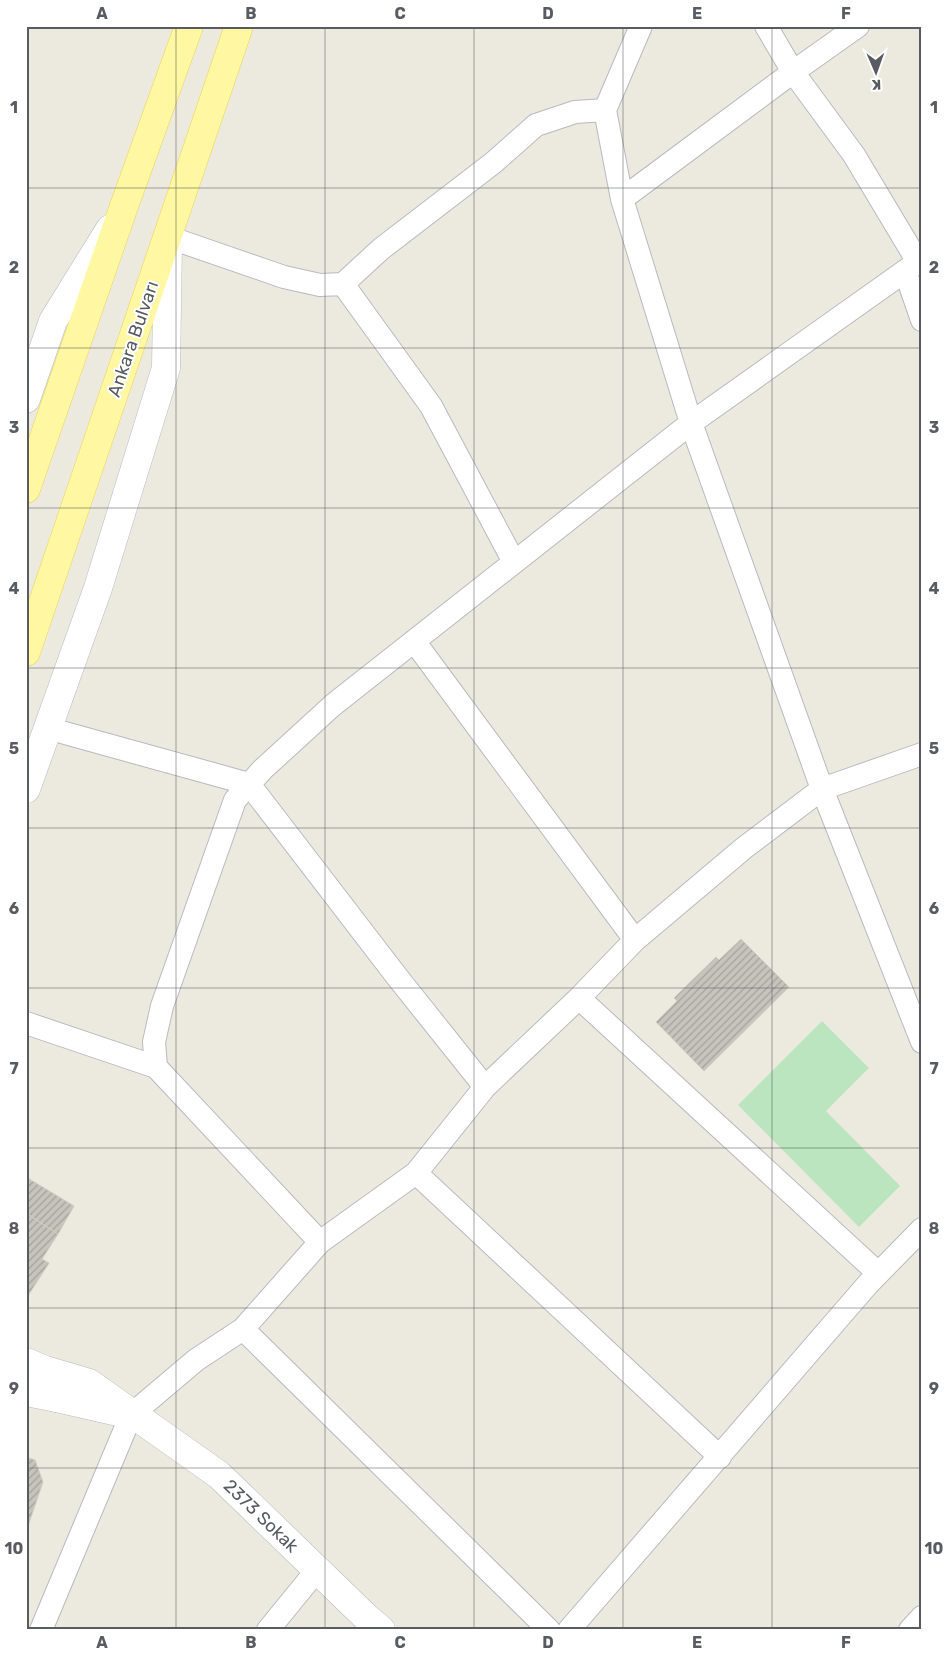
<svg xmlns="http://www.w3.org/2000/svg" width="948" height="1656" font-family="Rubik,sans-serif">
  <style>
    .green { fill: #bbe5be }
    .building { fill: url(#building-hatch); stroke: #d1ccbe }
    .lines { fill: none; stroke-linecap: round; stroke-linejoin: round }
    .minor-casing { stroke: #b7babf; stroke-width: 24 }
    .tertiary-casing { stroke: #b7babf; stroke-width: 29 }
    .secondary-casing { stroke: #b8bbc2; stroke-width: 29 }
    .primary-casing { stroke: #f4d251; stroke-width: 29 }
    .minor { stroke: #fff; stroke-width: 22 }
    .tertiary { stroke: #fff; stroke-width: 28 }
    .secondary { stroke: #fff; stroke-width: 28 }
    .primary { stroke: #fff7a1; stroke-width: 28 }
    .grid { fill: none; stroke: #585c61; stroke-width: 1; stroke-opacity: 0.55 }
    .labels { text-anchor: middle; stroke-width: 4; stroke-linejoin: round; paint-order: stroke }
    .street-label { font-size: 18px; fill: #585c61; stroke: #fff }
    .neatline { fill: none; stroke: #585c61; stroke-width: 2 }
    .grid-label { font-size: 16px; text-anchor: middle; font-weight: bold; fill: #585c61 }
  </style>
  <defs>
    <pattern id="building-hatch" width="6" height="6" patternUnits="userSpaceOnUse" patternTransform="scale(1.25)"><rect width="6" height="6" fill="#c7c4bd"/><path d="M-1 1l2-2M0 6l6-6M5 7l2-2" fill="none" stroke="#a4a29d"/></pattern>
  </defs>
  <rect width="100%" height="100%" fill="#eceadf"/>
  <path class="green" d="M822,1021L869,1068L826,1111L900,1186L859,1227L738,1105Z"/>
  <path class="building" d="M741,939L789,987L704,1071L656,1022L677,1001L674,998L716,957L719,960Z
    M26,1177L74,1206L58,1234L26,1213Z
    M26,1213L58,1234L42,1259L49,1263L26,1299Z
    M26,1457L35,1460L43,1482L26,1532Z"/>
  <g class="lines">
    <defs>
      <path id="minor" d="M641,26L605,110L622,199L691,423L822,789L922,1042
        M766,26L793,72L854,155L918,262
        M622,199L793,72L858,26
        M168,237L284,277L320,285L343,284L381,249L493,163L536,125L575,112L605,110
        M905,271L922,320
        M343,284L431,406L514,562
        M414,641L635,940
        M47,728L249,784L398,978L485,1087
        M579,998L878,1273
        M26,1023L156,1067
        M416,1173L720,1457
        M320,1242L156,1067L154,1042L162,1006L235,800L263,769L333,705L691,423L922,259
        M243,1329L549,1630
        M41,1630L131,1415L196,1360L243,1329L320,1242L416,1173L485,1087L579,998L635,940L744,848L822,789L922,754
        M268,1630L317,1570
        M569,1630L868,1284L922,1229
        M910,1630L922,1617"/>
      <path id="tertiary" d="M26,1362L45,1370L89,1383L219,1475L367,1618L381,1630
        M33,1391L57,1398L123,1413"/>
      <path id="secondary" d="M26,399L53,321L110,229
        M26,789L98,588L166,368L168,244
        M26,1392L57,1398"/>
      <path id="primary" d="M26,489L123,209L189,26
        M26,652L239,26"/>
    </defs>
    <use href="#minor" class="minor-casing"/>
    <use href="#tertiary" class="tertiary-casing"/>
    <use href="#secondary" class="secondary-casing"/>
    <use href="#primary" class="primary-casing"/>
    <use href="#minor" class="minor"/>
    <use href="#tertiary" class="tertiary"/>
    <use href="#secondary" class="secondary"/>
    <use href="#primary" class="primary"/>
  </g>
  <path class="grid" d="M176,26V1630M325,26V1630M474,26V1630M623,26V1630M772,26V1630M26,188H922M26,348H922M26,508H922M26,668H922M26,828H922M26,988H922M26,1148H922M26,1308H922M26,1468H922"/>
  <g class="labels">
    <g class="street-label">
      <text transform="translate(133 339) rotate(-71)" y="6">Ankara Bulvarı</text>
      <text transform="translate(261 1516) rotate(44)" y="6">2373 Sokak</text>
    </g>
  </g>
  <rect width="948" height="1656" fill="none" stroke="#ffffff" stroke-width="55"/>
  <g transform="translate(876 72) rotate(178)" stroke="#ffffff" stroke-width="4" paint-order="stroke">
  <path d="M0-4L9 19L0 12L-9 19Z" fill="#585c61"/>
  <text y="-8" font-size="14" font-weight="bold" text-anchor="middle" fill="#585c61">K</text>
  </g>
  <rect x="28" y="28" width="892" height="1600" class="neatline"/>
  <g class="grid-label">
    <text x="102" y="19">A</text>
    <text x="251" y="19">B</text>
    <text x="400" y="19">C</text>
    <text x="548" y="19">D</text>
    <text x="697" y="19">E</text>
    <text x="846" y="19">F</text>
    <text x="14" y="113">1</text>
    <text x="934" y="113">1</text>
    <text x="14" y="273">2</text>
    <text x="934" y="273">2</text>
    <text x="14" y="433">3</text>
    <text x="934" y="433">3</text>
    <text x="14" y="594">4</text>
    <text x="934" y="594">4</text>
    <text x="14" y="754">5</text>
    <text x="934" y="754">5</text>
    <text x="14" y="914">6</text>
    <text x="934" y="914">6</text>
    <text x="14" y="1074">7</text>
    <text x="934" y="1074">7</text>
    <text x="14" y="1234">8</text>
    <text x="934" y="1234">8</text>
    <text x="14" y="1394">9</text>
    <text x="934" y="1394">9</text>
    <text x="14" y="1554">10</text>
    <text x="934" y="1554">10</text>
    <text x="102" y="1648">A</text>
    <text x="251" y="1648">B</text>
    <text x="400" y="1648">C</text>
    <text x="548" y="1648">D</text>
    <text x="697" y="1648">E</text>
    <text x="846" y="1648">F</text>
  </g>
</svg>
